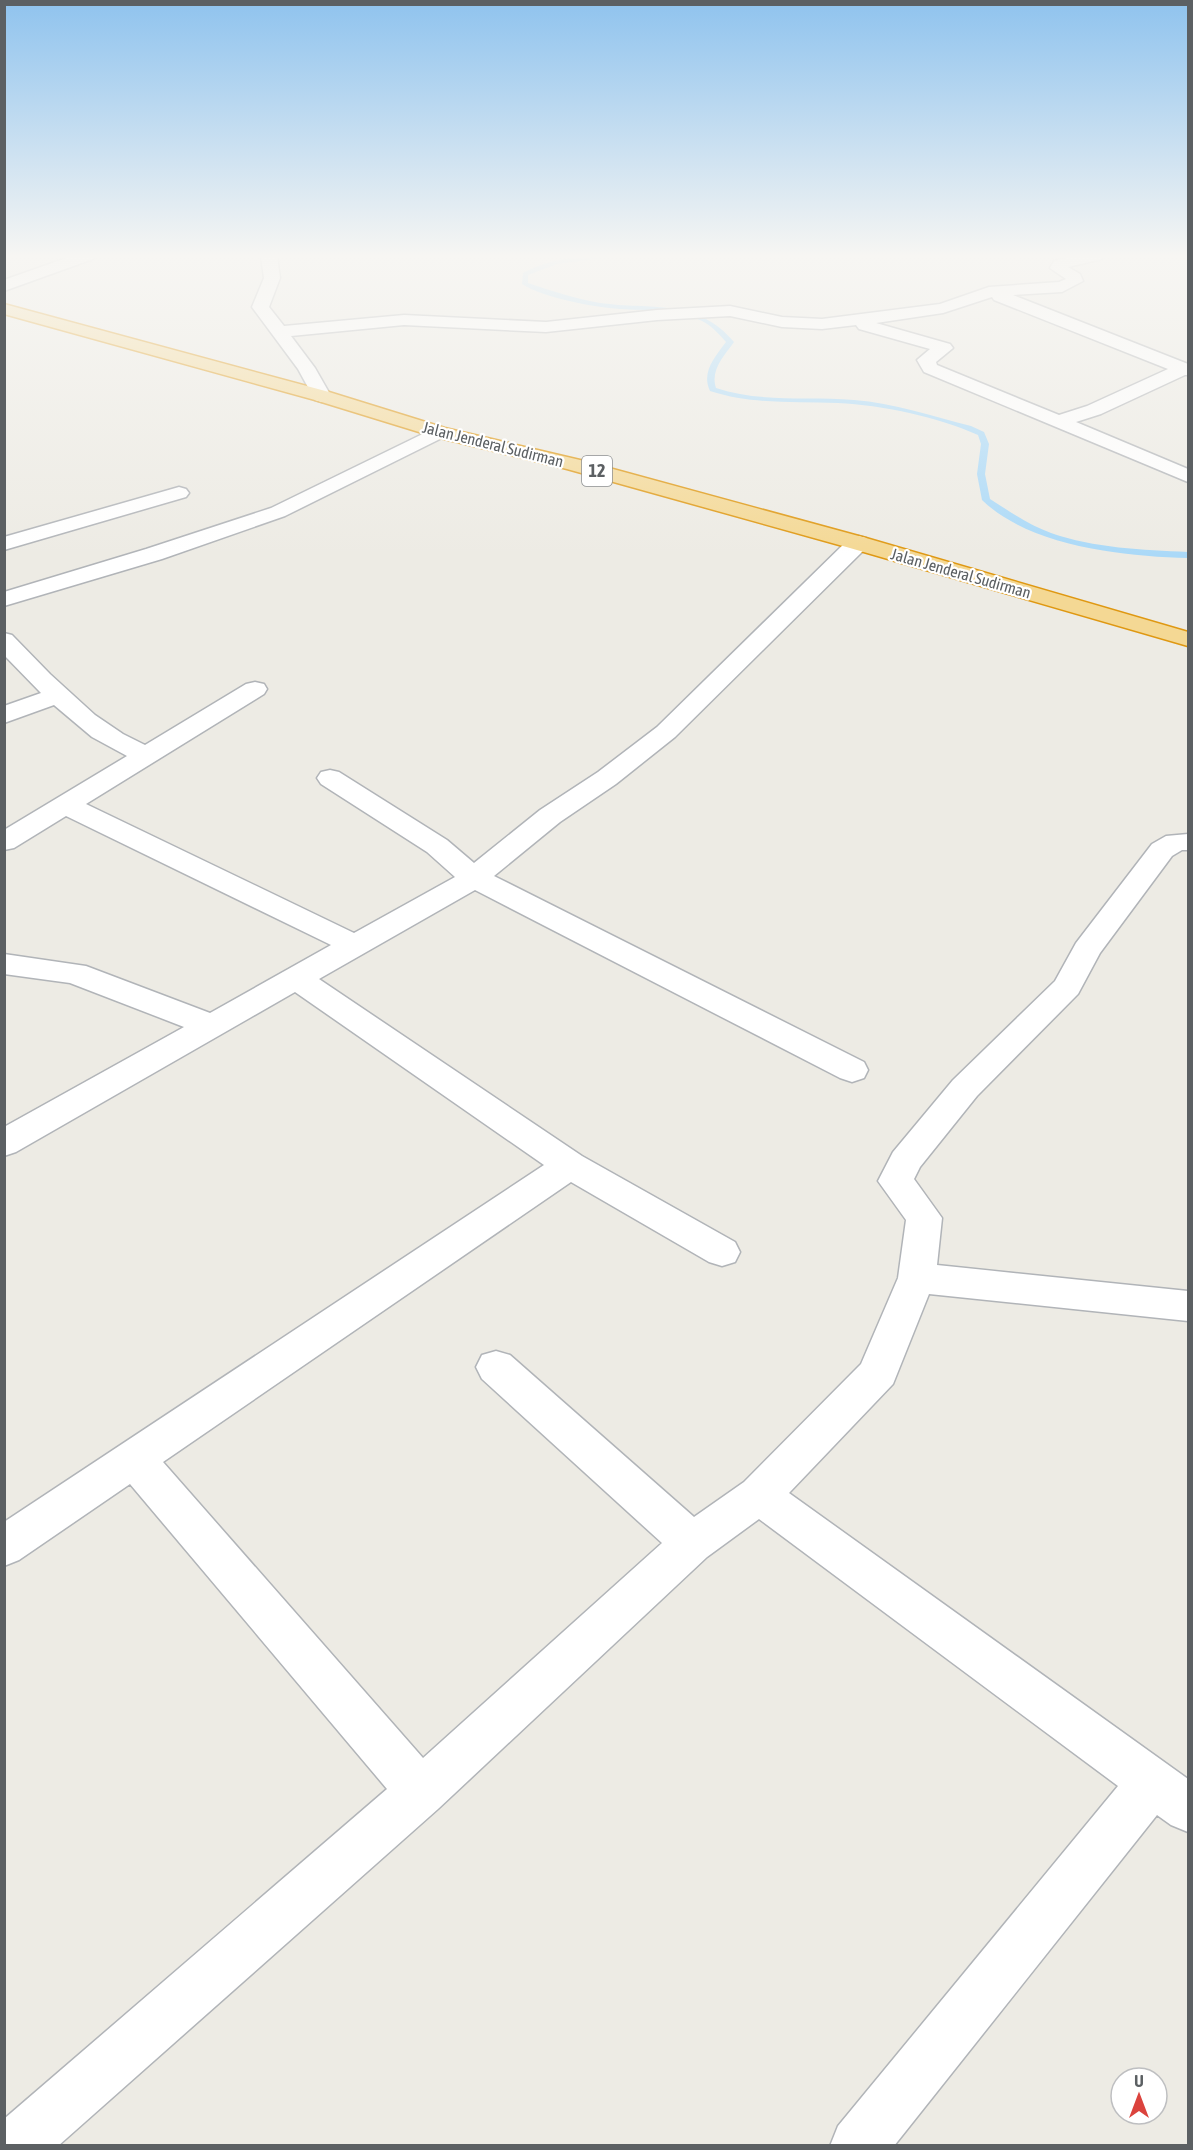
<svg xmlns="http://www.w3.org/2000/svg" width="1193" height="2150" font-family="'Asap Condensed',sans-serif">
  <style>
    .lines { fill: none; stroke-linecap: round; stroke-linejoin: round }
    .stream { fill: #aad9f8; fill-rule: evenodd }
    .minor-casing { stroke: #b1b4b8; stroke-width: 3 }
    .highway-casing { stroke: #df9812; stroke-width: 3 }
    .minor { fill: #fff; fill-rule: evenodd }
    .highway { fill: #f4d894; fill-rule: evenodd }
    .labels { text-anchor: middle; stroke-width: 4.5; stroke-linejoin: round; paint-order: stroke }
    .far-street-label { font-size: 16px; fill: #5c6063; stroke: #fff }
    .shield { fill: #fff; stroke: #8d9092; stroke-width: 1.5 }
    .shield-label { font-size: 18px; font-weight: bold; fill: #5c6063 }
  </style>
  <rect width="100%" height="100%" fill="#edebe4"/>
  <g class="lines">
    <path class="stream" d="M617,256L557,264L528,275V283C552,291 576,299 600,303C650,310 698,298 734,342C724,356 710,370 716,388C761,403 807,396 854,400C894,403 932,416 971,426L984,432L989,444L985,474L990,499C1009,511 1029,525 1051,533C1094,548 1143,550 1188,552V558C1123,556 1031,547 982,500L977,474L981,444L978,435C938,417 882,405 838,403C794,401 753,405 710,391C701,372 715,357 726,342C719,334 712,326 702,321C677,308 647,311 620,309C594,307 543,298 522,284L523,273C552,257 584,256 617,256Z"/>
    <defs>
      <path id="minor" d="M72,256H95L93,259L4,291V280Z
        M261,256H277L280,278L269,307L284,326L404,315L546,322L657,310L730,306L782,317L822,319L940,304L989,287L1059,282L1066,279L1050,268L1054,261L1075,256H1104L1102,259L1068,267L1080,274L1083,281L1062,292L1013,295L1188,364V375H1185L1101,414L1076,422L1188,469V482L924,372L917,360L930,349L859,329L856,325L822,329L782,327L730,316L657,320L546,332L404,325L291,336L315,368L331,396L322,402L315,400L298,369L252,307L264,278ZM992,297L994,300L1168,369L1087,406L1059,415L937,365L936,362L953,348L950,344L876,323L943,313Z
        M439,426L449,432L446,436L285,516L162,559L4,606V592L146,549L271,508Z
        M179,487L186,489L189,493L186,497L4,550V537Z
        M858,536L866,538L869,543L866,548L675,737L616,784L560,822L494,876L864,1062L868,1070L864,1078L852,1082L840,1078L475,890L319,979L582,1156L735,1242L740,1252L735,1262L722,1266L709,1262L571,1182L163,1462L423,1758L662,1543L482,1379L476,1367L482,1355L496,1351L510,1355L694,1517L744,1482L861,1364L898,1278L906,1220L878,1181L893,1152L953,1080L1055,981L1076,943L1152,844L1166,836L1188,834V850H1182L1172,856L1100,953L1078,994L977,1096L920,1167L914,1179L942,1218L937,1265L1188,1291V1321L929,1294L893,1384L789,1493L1188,1779V1832L1171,1825L1157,1815L894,2146H830L838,2126L1118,1786L759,1519L707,1557L438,1809L58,2146H4V2119L387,1789L130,1484L19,1560L4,1566V1522L544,1165L295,992L16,1152L4,1156V1127L184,1027L70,983L4,974V954L86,966L210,1013L331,945L66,816L14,848L4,850V830L127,756L92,737L54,705L4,723V706L41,693L4,655V633L12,635L50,674L95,715L123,734L145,745L246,684L255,682L264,684L267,689L264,694L86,804L354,933L455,877L427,852L321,784L317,778L321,772L330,770L339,772L447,840L474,863L540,810L598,772L657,727L850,538Z"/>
      <path id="highway" d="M4,304L329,392L445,428L580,460L866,538L1188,632V646L850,548L567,469L432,436L315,400L4,314Z"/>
    </defs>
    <use href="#minor" class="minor-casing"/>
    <use href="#highway" class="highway-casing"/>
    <use href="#minor" class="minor"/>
    <use href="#highway" class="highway"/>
  </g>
  <linearGradient id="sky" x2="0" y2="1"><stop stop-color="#8fc3ee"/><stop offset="0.46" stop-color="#f7f6f3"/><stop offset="1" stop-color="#f7f6f3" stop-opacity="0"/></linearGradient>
  <rect width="1193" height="557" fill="url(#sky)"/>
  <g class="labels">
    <g class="far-street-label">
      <text transform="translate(493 444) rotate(14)" y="6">Jalan Jenderal Sudirman</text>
      <text transform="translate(961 573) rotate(16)" y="6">Jalan Jenderal Sudirman</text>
    </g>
    <rect class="shield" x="582" y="456" width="30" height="30" rx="4.5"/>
    <g class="shield-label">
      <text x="597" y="477">12</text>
    </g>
  </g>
  <rect width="1193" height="2150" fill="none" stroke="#5c6063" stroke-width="12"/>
  <g transform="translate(1139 2096)"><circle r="28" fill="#ffffff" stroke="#bebfc1" stroke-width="1.5"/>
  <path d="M0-4.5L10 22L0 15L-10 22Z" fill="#db433d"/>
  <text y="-9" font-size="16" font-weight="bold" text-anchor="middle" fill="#5c6063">U</text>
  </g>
</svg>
